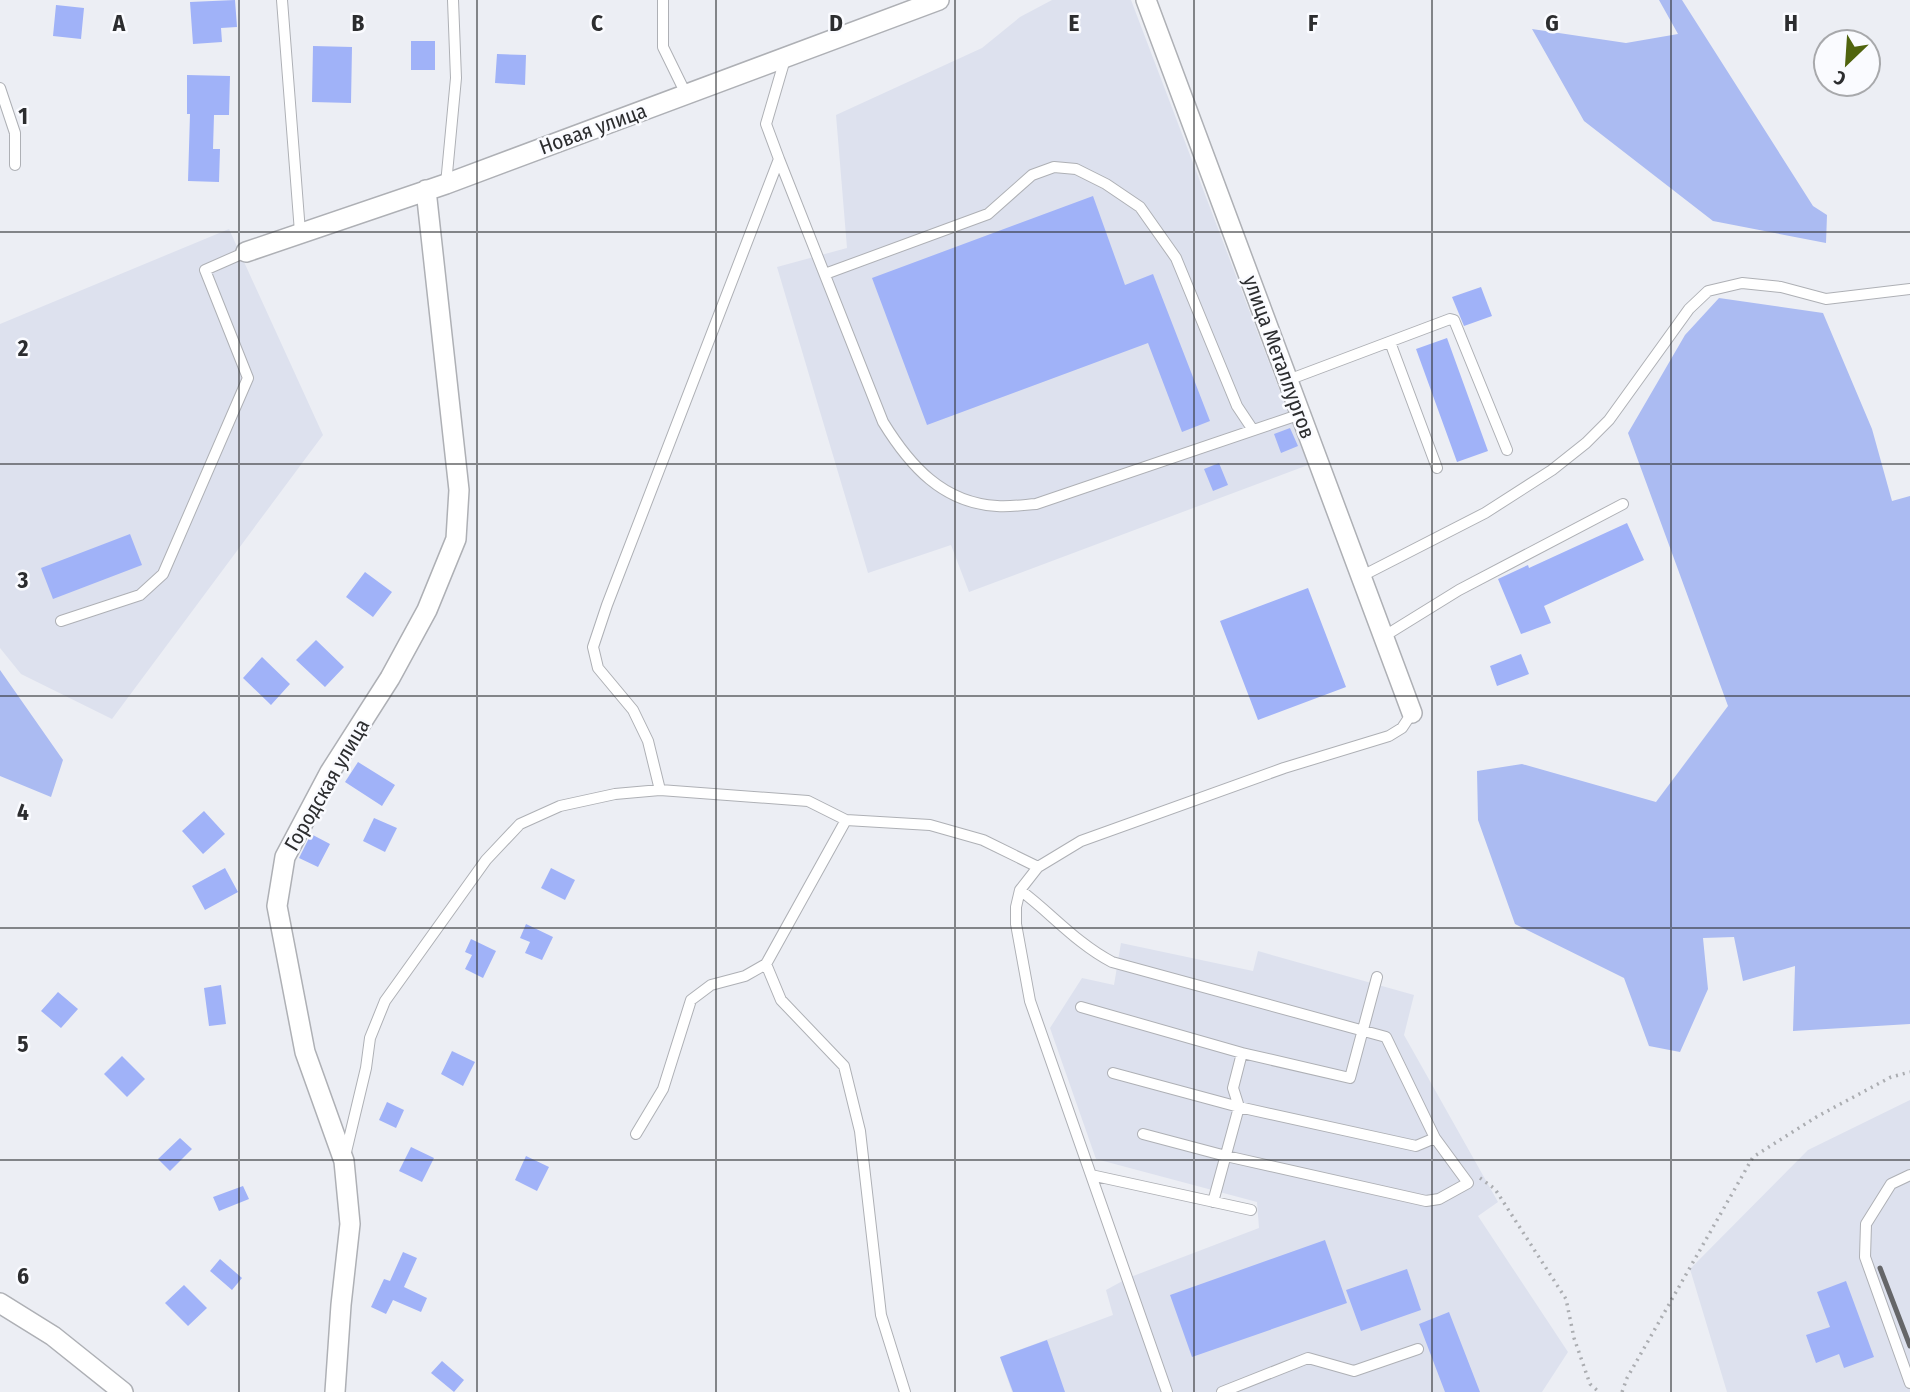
<svg xmlns="http://www.w3.org/2000/svg" width="1910" height="1392" font-family="'Fira Sans Condensed',sans-serif">
  <style>
    .built { fill: #dde1ee }
    .forest { fill: #abbbf2 }
    .building { fill: #a0b2f8 }
    .lines { fill: none; stroke-linecap: round; stroke-linejoin: round }
    .lane-casing { stroke: #aeb0b5; stroke-width: 12 }
    .street-casing { stroke: #aeb0b5; stroke-width: 22 }
    .path { stroke: #abadb1; stroke-width: 3.5; stroke-dasharray: 2 5; stroke-linecap: butt }
    .lane { stroke: #fff; stroke-width: 10 }
    .street { stroke: #fff; stroke-width: 19 }
    .rail { stroke: #656669; stroke-width: 5 }
    .grid { fill: none; stroke: #2c2d2f; stroke-width: 2; stroke-opacity: 0.55 }
    .labels { text-anchor: middle; stroke-width: 5; stroke-linejoin: round; paint-order: stroke }
    .street-label { font-size: 21px; fill: #2c2d2f; stroke: #fafbff }
    .grid-label { font-size: 23px; text-anchor: middle; font-weight: bold; fill: #2c2d2f; stroke: #fafbff; stroke-width: 5; stroke-linejoin: round; paint-order: stroke }
  </style>
  <rect width="100%" height="100%" fill="#eceef4"/>
  <path class="built" d="M1052,0H1131L1308,465L969,592L951,545L868,573L777,267L847,248L836,115L982,48L1020,17Z
    M229,229L323,435L112,719L21,674L0,648V324Z
    M1121,943L1253,971L1258,951L1414,995L1404,1035L1498,1202L1478,1216L1568,1352L1542,1392H1012L1000,1357L1113,1315L1106,1290L1128,1278L1259,1228L1257,1202L1096,1159L1050,1028L1082,978L1114,985Z
    M1910,1100V1392H1727L1690,1269L1808,1150Z"/>
  <path class="forest" d="M1659,0H1682L1813,206L1827,215L1826,243L1713,221L1584,121L1532,29L1626,43L1678,34Z
    M1719,298L1823,313L1872,429L1892,501L1910,496V1024L1793,1031L1795,966L1743,981L1734,937L1703,938L1708,989L1680,1052L1649,1046L1624,978L1515,924L1478,820L1477,771L1522,764L1656,802L1728,706L1628,433L1685,335Z
    M0,670L63,760L51,797L0,776Z"/>
  <path class="building" d="M235,0L237,27L221,28L222,42L193,44L190,2Z
    M56,5L84,8L81,39L53,36Z
    M411,41H435V70H411Z
    M313,46L352,47L351,103L312,102Z
    M497,54L526,55L525,85L495,83Z
    M187,75L230,76L229,115H214L213,149H220L219,182L188,181L190,114H187Z
    M1093,196L1125,285L1153,274L1210,421L1182,432L1148,343L927,425L872,278Z
    M1481,287L1492,316L1464,326L1452,297Z
    M1447,338L1488,451L1457,462L1416,349Z
    M1290,428L1298,446L1281,453L1274,434Z
    M1219,463L1228,485L1213,491L1204,469Z
    M1627,523L1644,560L1544,606L1551,623L1521,634L1498,579L1528,565L1529,568Z
    M130,534L142,565L53,599L41,568Z
    M365,572L392,592L373,617L346,597Z
    M1308,588L1346,687L1258,720L1220,621Z
    M316,640L344,667L325,687L296,660Z
    M1521,654L1529,674L1497,686L1490,666Z
    M262,657L290,684L271,705L243,678Z
    M358,762L395,785L382,806L345,782Z
    M204,811L225,834L203,854L182,831Z
    M374,818L397,828L385,852L363,841Z
    M311,834L330,844L318,867L299,858Z
    M225,868L238,892L205,910L192,886Z
    M551,868L575,880L565,900L541,888Z
    M526,924L553,937L542,960L525,953L530,942L520,938Z
    M471,939L496,951L483,978L465,969L472,955L465,952Z
    M221,985L226,1024L209,1026L204,988Z
    M58,992L78,1009L61,1028L41,1011Z
    M452,1051L475,1062L463,1086L441,1074Z
    M122,1056L145,1079L127,1097L104,1074Z
    M387,1102L404,1110L396,1128L379,1120Z
    M180,1138L192,1149L170,1171L158,1159Z
    M411,1147L434,1158L422,1182L399,1171Z
    M526,1156L549,1167L537,1191L515,1180Z
    M243,1186L249,1199L219,1211L213,1197Z
    M1325,1240L1347,1303L1192,1357L1170,1295Z
    M403,1252L417,1258L404,1287L427,1298L421,1312L393,1300L386,1314L371,1307L384,1279L390,1281Z
    M220,1259L242,1278L232,1290L210,1271Z
    M1407,1269L1421,1310L1361,1331L1346,1290Z
    M1846,1281L1874,1357L1844,1368L1839,1354L1816,1363L1806,1335L1830,1327L1817,1292Z
    M184,1285L207,1308L188,1326L165,1303Z
    M1449,1312L1480,1392H1445L1419,1324Z
    M1047,1340L1065,1392H1013L1000,1357Z
    M442,1361L464,1380L454,1392L431,1373Z"/>
  <g class="lines">
    <defs>
      <path id="lane" d="M282,0L300,232
        M663,0V47L686,94
        M0,88L15,133V165
        M779,159L883,422C910,466 943,503 997,506C1010,507 1023,505 1036,504L1301,414
        M446,184L456,78L453,0
        M825,274L988,214L1032,175L1054,167L1076,169L1106,184L1140,207L1176,258L1237,406L1253,430
        M1390,342L1437,468
        M1288,380L1450,319L1454,320L1507,450
        M1360,577L1485,513L1552,470L1586,443L1609,420L1689,309L1708,291L1742,283L1781,287L1826,299L1910,289
        M61,621L140,595L163,574L248,378L205,270L246,252
        M1383,637L1459,590L1623,504
        M660,790L648,741L633,710L598,668L593,647L607,605L779,159L766,124L785,59
        M1020,890C1052,914 1076,943 1112,962L1386,1037L1435,1138L1468,1183L1439,1199L1426,1201L1226,1156L1143,1134
        M766,964L781,1000L844,1066L860,1131L881,1315L905,1392
        M1081,1007L1242,1053
        M1113,1073L1239,1107L1416,1146L1435,1138
        M636,1134L663,1089L691,1000L711,985L745,976L766,964L846,820
        M345,1156L366,1068L370,1038L385,1001L486,860L520,824L560,806L615,794L660,790L808,801L846,820L930,825L983,840L1038,867
        M1091,1175L1251,1210
        M1910,1175L1891,1184L1866,1224L1865,1257L1910,1383
        M1213,1202L1239,1107L1233,1088L1242,1053L1350,1078L1377,977
        M1167,1392L1030,1001L1016,924V907L1020,890L1038,867L1081,841L1284,768L1389,736L1402,728L1412,713
        M1222,1392L1308,1358L1354,1371L1418,1349"/>
      <path id="street" d="M1146,0L1412,713
        M246,252L446,184L939,0
        M0,1303L53,1336L123,1392
        M335,1392L341,1305L350,1224L344,1161L305,1052L277,906L285,857L330,772L390,678L427,610L456,539L459,490L426,190"/>
    </defs>
    <use href="#lane" class="lane-casing"/>
    <use href="#street" class="street-casing"/>
    <path class="path" d="M1480,1178L1495,1189L1566,1299L1574,1338L1590,1384L1599,1392
      M1622,1392L1627,1378L1753,1157L1818,1116L1891,1077L1910,1072"/>
    <use href="#lane" class="lane"/>
    <use href="#street" class="street"/>
    <path class="rail" d="M1880,1268L1910,1346"/>
  </g>
  <path class="grid" d="M239,0V1392M477,0V1392M716,0V1392M955,0V1392M1194,0V1392M1432,0V1392M1671,0V1392M0,232H1910M0,464H1910M0,696H1910M0,928H1910M0,1160H1910"/>
  <g class="labels">
    <g class="street-label">
      <text transform="translate(593 129) rotate(-20)" y="7">Новая улица</text>
      <text transform="translate(1279 357) rotate(70)" y="7">улица Металлургов</text>
      <text transform="translate(327 785) rotate(-60)" y="7">Городская улица</text>
    </g>
  </g>
  <g class="grid-label">
    <text x="119" y="31">A</text>
    <text x="358" y="31">B</text>
    <text x="597" y="31">C</text>
    <text x="836" y="31">D</text>
    <text x="1074" y="31">E</text>
    <text x="1313" y="31">F</text>
    <text x="1552" y="31">G</text>
    <text x="1791" y="31">H</text>
    <text x="23" y="124">1</text>
    <text x="23" y="356">2</text>
    <text x="23" y="588">3</text>
    <text x="23" y="820">4</text>
    <text x="23" y="1052">5</text>
    <text x="23" y="1284">6</text>
  </g>
  <g transform="translate(1847 63) rotate(205)"><circle r="33" fill="#fafbff" stroke="#a8a9ac" stroke-width="2"/>
  <path d="M0-5L12 26L0 18L-12 26Z" fill="#50640e"/>
  <text y="-10" font-size="19" font-weight="bold" text-anchor="middle" fill="#2c2d2f">С</text>
  </g>
</svg>
